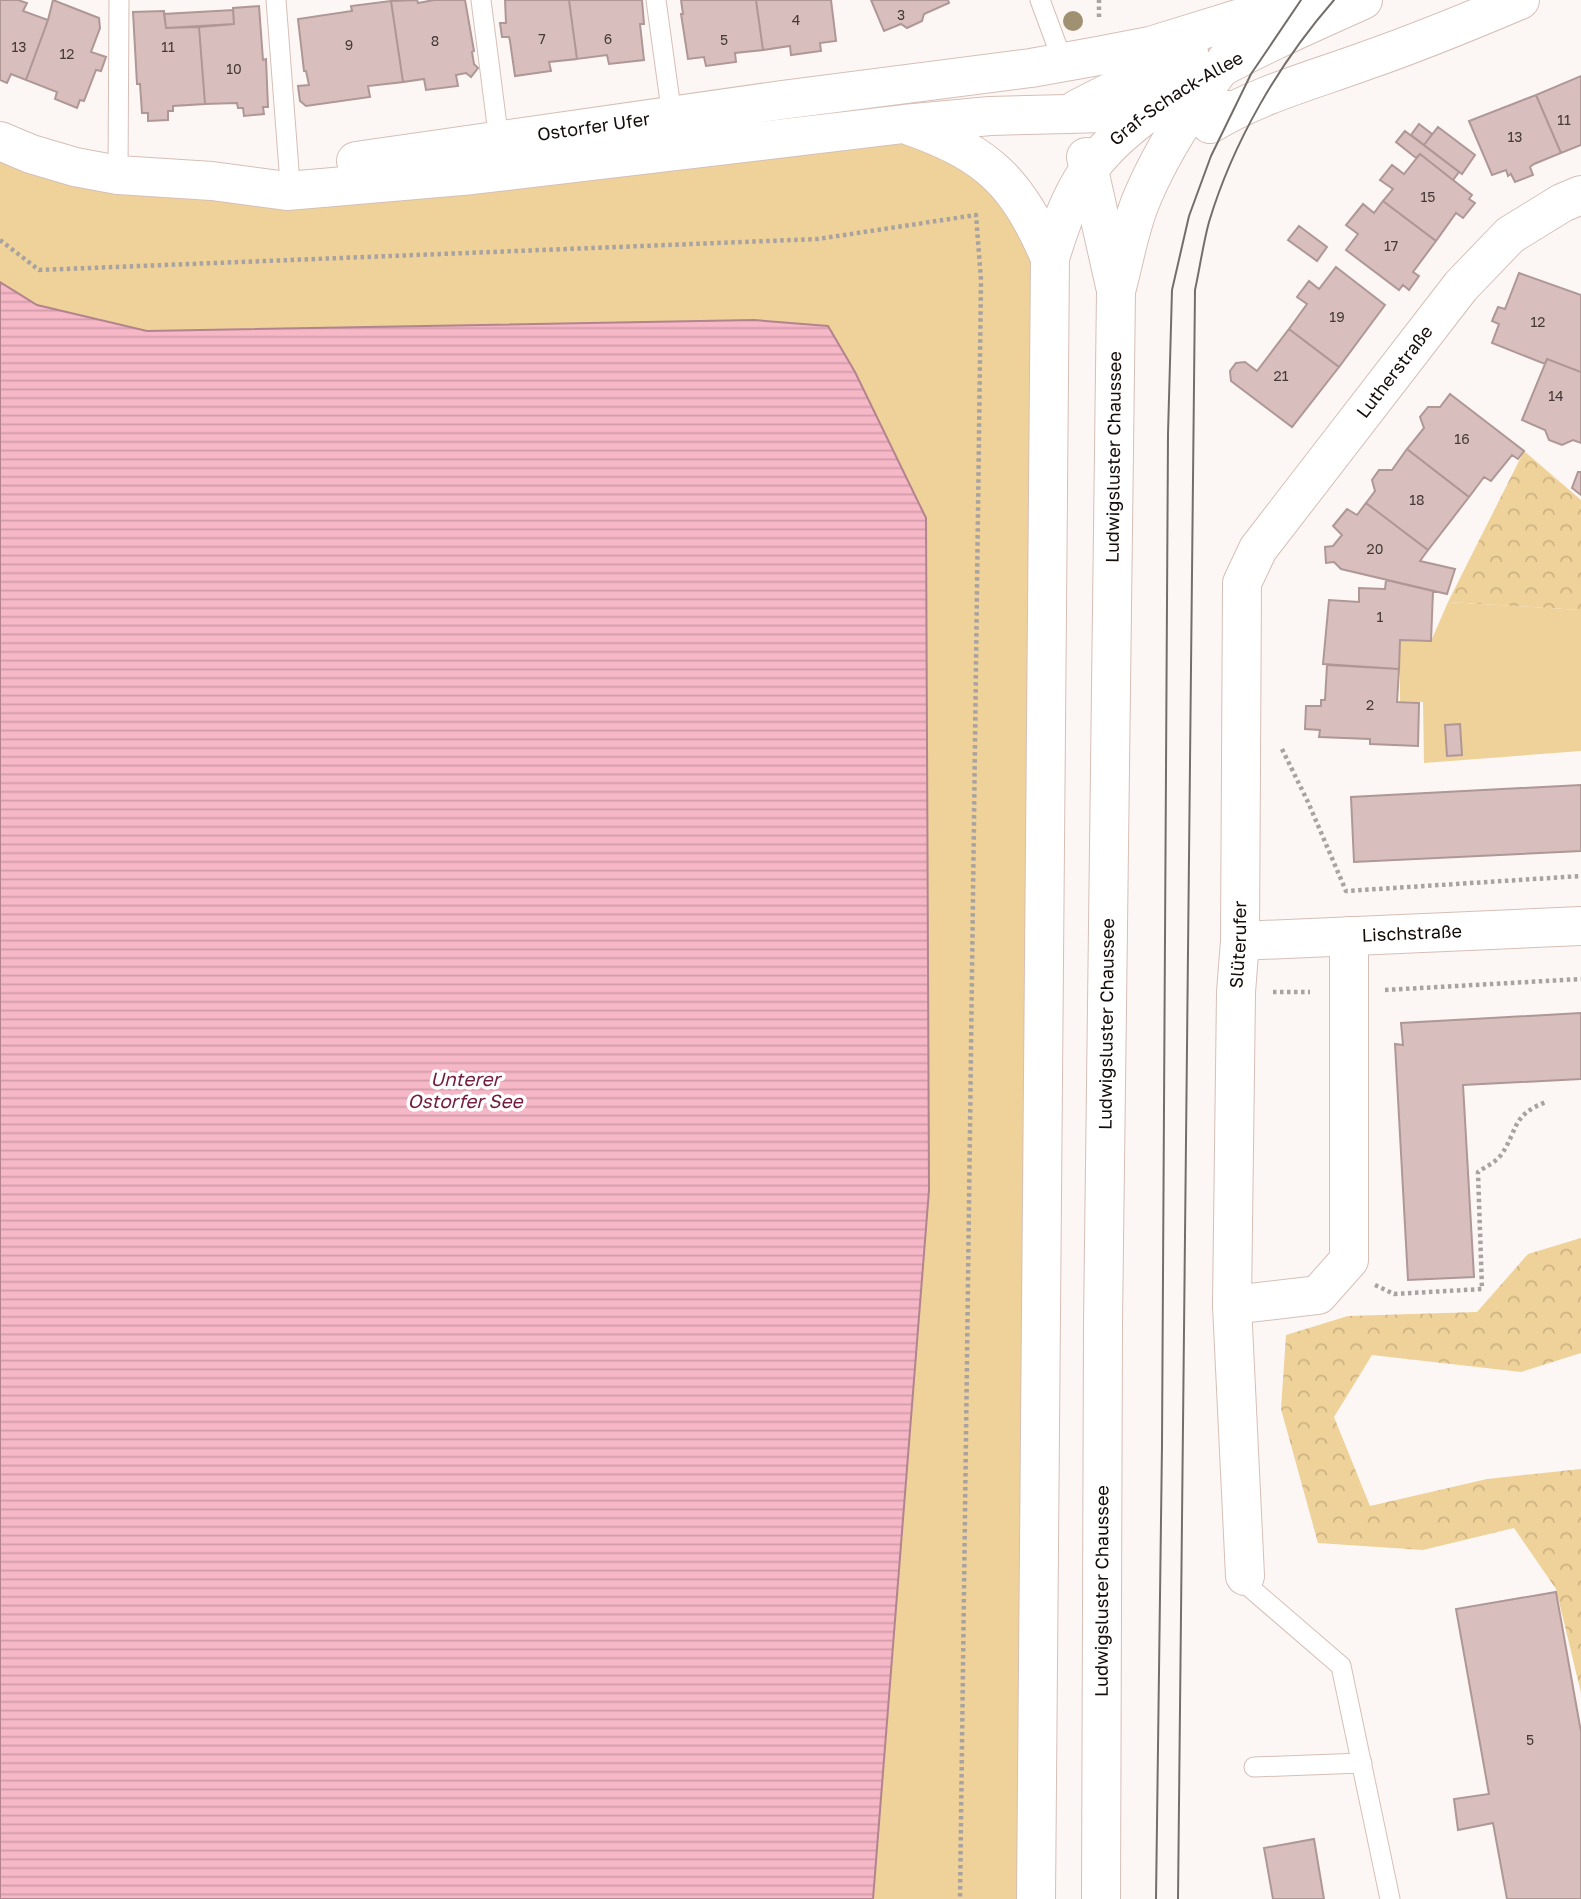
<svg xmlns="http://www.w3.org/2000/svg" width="1581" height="1899" font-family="'Golos Text',sans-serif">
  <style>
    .grass { fill: #efd299 }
    .forest { fill: url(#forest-crowns) }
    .water { fill: url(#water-rules); stroke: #b2848e; stroke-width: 2 }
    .building { fill: #d8bfbd; stroke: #af9795; stroke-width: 2 }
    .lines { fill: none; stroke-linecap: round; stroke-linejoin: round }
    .service-casing { stroke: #d6bfb6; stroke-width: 21 }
    .minor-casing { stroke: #d6bfb6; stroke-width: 40 }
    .tertiary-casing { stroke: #d6bfb6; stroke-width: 40 }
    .path { stroke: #a8a3a0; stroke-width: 4.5; stroke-dasharray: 3.5 3.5; stroke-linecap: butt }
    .service { stroke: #fff; stroke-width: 19 }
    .minor { stroke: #fff; stroke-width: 38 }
    .tertiary { stroke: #fff; stroke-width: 38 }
    .tram { stroke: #746e6b; stroke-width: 2 }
    .tree { fill: #a09172 }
    .labels { text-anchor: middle; stroke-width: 7; stroke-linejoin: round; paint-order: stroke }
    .number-label { font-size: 14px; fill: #453a37 }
    .street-label { font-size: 18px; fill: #140d0a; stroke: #fff }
    .water-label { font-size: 19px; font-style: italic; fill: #751d3d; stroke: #fff }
  </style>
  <defs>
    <pattern id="forest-crowns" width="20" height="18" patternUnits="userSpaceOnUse" patternTransform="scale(1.75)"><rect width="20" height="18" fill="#efd299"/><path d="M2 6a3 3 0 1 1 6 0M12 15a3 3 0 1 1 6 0" fill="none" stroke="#ccb382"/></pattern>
    <pattern id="water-rules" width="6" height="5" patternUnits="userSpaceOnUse" patternTransform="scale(1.75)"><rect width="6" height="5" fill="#f6b7c7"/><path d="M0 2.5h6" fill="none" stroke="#d29caa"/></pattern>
  </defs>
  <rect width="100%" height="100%" fill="#fcf7f5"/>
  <path class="grass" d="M904,124L1007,182L1050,258L1036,1899H873L929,1190L926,518L855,372L828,326L754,320L147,331L37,305L0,282V141L212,181Z
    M1448,602L1581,610V751L1424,763L1423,702L1400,701V640L1431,641Z"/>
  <path class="forest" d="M1524,451L1581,500V610L1448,602Z
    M1581,1238V1353L1521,1372L1372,1355L1334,1417L1370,1506L1487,1479L1581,1469V1693L1556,1589L1514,1528L1423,1550L1318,1543L1281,1409L1286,1335L1348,1316L1477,1312L1528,1254Z"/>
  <path class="water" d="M0,282L37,305L147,331L754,320L828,326L855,372L926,518L929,1190L873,1899H0Z"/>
  <path class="building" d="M0,0H18L27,3L23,11L48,20L26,80L11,74L7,83L0,80Z
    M53,0L99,18L100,28L91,52L106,57L101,71L96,70L84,101L80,100L77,108L55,99L57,92L26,80L48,20Z
    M417,0L418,3L434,0H465L474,51L472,52L474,64L478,68L471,77L466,73L456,75L458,86L426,90L424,79L403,82L391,1Z
    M505,0H569L577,59L549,62L551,71L515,76L510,41L509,37H502L500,23H506Z
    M569,0H642L644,24H640L644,60L609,64L607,55L577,59Z
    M681,0H756L763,50L735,53L736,62L706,66L704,57L688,59L681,14H683Z
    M756,0H831L836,41L820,43L821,51L791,55L790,46L763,50Z
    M871,0H948L949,3L924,14L922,21L907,28L901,24L884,31Z
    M391,1L403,82L368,86L370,97L306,106L300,101L298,86L309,85L306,71H304L298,19L352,11L351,6Z
    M259,6L263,60L266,59L268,107H263L264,114L244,116L243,108H238L237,103L205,104L199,27L234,24L233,8Z
    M233,10L234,24L166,28L164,14Z
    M164,11L166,28L199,27L205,104L173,106V111H168V120L148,121V113H142L140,84H137L133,12Z
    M1581,76V145L1561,153L1536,95Z
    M1536,95L1561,153L1534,164L1530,167L1533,175L1515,182L1511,174L1508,176L1506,170L1492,175L1469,121Z
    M1419,124L1432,134L1424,145L1411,135Z
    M1438,127L1475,155L1462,174L1424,145Z
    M1405,131L1459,172L1453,180L1420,154L1416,158L1396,142Z
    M1420,154L1472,195L1469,199L1475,203L1463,218L1456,213L1436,241L1383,201L1393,189L1380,180L1392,165L1404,174Z
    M1383,201L1436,241L1413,272L1419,276L1409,290L1403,285L1399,290L1346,250L1358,234L1346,225L1363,204L1374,213Z
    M1299,226L1327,247L1317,261L1288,240Z
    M1336,267L1385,305L1339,367L1289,329L1307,304L1297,297L1309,281L1319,289Z
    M1519,273L1581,295V372L1547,359L1545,364L1492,343L1499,324L1492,321L1498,307L1505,309Z
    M1289,329L1339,367L1292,427L1231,381L1230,371L1236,363L1245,362L1257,371Z
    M1547,359L1581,372V443L1573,440L1562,445L1549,440L1545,430L1522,420Z
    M1450,394L1524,451L1518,459L1512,455L1491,481L1484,477L1469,497L1407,449L1424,428L1420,417L1428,407H1440Z
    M1407,449L1469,497L1428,550L1366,503L1375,491L1372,480L1379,470H1392Z
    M1578,472H1581V495L1572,488Z
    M1366,503L1428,550L1420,561L1455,569L1447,594L1341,569L1334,562L1326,563L1325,547L1333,546L1342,535L1333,526L1347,509L1357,515Z
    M1386,580L1433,591L1431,641L1400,640L1399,669L1323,664L1329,600L1359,602V588L1385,589Z
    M1327,665L1399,669L1397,702L1419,703L1418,746L1370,744V739L1319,737L1320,730L1305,729L1306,706H1321V700H1325Z
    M1460,724L1462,755L1447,756L1445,725Z
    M1581,785V851L1354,862L1351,797Z
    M1581,1013V1079L1463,1085L1474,1277L1408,1280L1395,1044L1403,1045L1401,1023Z
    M1556,1592L1581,1732V1899H1507L1493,1823L1458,1830L1454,1799L1489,1794L1456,1609Z
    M1314,1839L1324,1899H1273L1264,1848Z"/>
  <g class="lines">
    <defs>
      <path id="service" d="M276,0L289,170
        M481,0L499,141
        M656,0L672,116
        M1040,0L1063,62
        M118,175L119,0
        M1245,1576L1247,1585L1341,1666L1390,1899
        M1254,1767L1362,1763"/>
      <g id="minor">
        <path id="s1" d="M1240,941L1581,926"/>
        <path d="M1232,1305L1318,1295L1349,1260V936"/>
        <path id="s2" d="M1245,1576L1232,1305L1236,992L1240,941L1242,583L1258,549L1461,286L1510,235L1562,203L1581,195"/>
      </g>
      <g id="tertiary">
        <path d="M1077,109L1189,52"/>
        <path d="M1210,124C1257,95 1313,80 1365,61C1417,43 1468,22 1520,0"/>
        <path d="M910,126C989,154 1017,182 1050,258"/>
        <path d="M0,141L31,154L75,167L118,175L212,181L287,191L473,175L904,124L990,116L1233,110"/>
        <path d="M1086,157L1115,286"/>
        <path id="s3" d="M356,161L782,100L1031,68L1098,56L1150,46L1299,0"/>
        <path id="s4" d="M1036,1899L1050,258C1060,226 1069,199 1088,171C1140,96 1281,37 1363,0"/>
        <path id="s5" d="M1101,1899L1103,1324L1116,291C1124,262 1129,231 1140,203C1169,131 1217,72 1264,10"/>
      </g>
    </defs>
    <use href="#service" class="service-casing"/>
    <use href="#minor" class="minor-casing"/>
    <use href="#tertiary" class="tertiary-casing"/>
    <path class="path" d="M1099,17V0
      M0,240L39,270L818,239L976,215L981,280L960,1899
      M1282,749L1308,802L1346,891L1581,876
      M1385,990L1581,979
      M1273,992H1310
      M1375,1285L1394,1294L1482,1289L1478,1172C1485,1167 1496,1162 1501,1155C1518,1131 1511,1115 1546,1102"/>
    <use href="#service" class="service"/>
    <use href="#minor" class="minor"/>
    <use href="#tertiary" class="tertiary"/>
    <path class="tram" d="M1156,1899L1162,1445L1168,434L1172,290L1189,216L1211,156L1251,74L1301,0
      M1178,1899L1195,290C1200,267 1203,244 1209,222C1233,142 1279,63 1334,0"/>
  </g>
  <circle class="tree" cx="1073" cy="21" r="10"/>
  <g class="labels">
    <g class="number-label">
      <text x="901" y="20">3</text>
      <text x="796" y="25">4</text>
      <text x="542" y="44">7</text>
      <text x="608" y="44">6</text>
      <text x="724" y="45">5</text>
      <text x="435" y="46">8</text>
      <text x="349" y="50">9</text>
      <text x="19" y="52">13</text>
      <text x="168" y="52">11</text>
      <text x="67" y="59">12</text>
      <text x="234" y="74">10</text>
      <text x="1564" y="125">11</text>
      <text x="1515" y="142">13</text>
      <text x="1428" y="202">15</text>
      <text x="1391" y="251">17</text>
      <text x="1337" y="322">19</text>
      <text x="1538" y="327">12</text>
      <text x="1281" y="381">21</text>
      <text x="1556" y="401">14</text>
      <text x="1462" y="444">16</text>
      <text x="1417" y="505">18</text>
      <text x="1375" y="554">20</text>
      <text x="1380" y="622">1</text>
      <text x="1370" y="710">2</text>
      <text x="1530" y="1745">5</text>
    </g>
    <g class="street-label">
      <text dy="6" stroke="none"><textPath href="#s4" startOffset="1852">Graf-Schack-Allee</textPath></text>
      <text dy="6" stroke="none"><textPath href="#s3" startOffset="240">Ostorfer Ufer</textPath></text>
      <text dy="6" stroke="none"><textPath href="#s2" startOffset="1255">Lutherstraße</textPath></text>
      <text dy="6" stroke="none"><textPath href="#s5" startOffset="1442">Ludwigsluster Chaussee</textPath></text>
      <text dy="6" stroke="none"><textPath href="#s1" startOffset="172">Lischstraße</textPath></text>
      <text dy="6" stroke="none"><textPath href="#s2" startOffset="632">Slüterufer</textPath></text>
      <text dy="6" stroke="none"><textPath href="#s5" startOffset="875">Ludwigsluster Chaussee</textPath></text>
      <text dy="6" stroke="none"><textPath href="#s5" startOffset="308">Ludwigsluster Chaussee</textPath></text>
    </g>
    <g class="water-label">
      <text x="465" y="1086">Unterer<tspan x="465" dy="22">Ostorfer See</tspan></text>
    </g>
  </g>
</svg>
